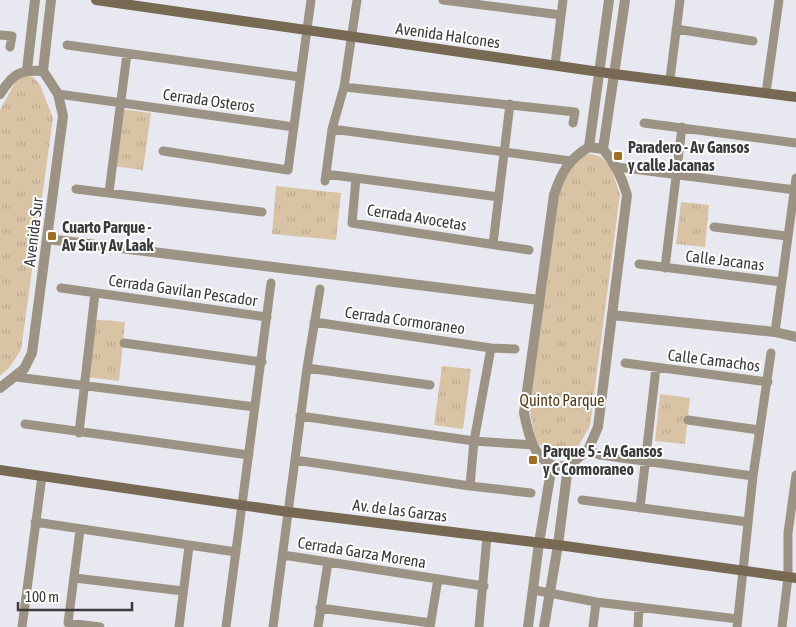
<svg xmlns="http://www.w3.org/2000/svg" width="796" height="627" font-family="'Asap Condensed',sans-serif">
  <style>
    .park { fill: url(#park-tufts) }
    .lines { fill: none; stroke-linecap: round; stroke-linejoin: round }
    .minor { stroke: #9d9385; stroke-width: 9 }
    .tertiary { stroke: #9d9385; stroke-width: 10 }
    .secondary { stroke: #786955; stroke-width: 10 }
    .poi-dot { fill: #9f7022; stroke: #fff; stroke-width: 2 }
    .labels { text-anchor: middle; stroke-width: 4; stroke-linejoin: round; paint-order: stroke }
    .street-label { font-size: 16px; fill: #3b3b3e; stroke: #fff }
    .poi-label { font-size: 16px; font-weight: bold; fill: #3b3b3e; stroke: #fff; text-anchor: start }
    .park-label { font-size: 16px; fill: #543b13; stroke: #fff }
  </style>
  <defs>
    <pattern id="park-tufts" width="24" height="20" patternUnits="userSpaceOnUse" patternTransform="scale(1.25)"><rect width="24" height="20" fill="#d9c3a5"/><path d="M3 7l-1-3M5 7V3M7 7l1-3M15 17l-1-3M17 17v-4M19 17l1-3" fill="none" stroke="#bba88f"/></pattern>
  </defs>
  <rect width="100%" height="100%" fill="#e8e9f0"/>
  <path class="park" d="M24,76L33,77L40,85L53,118L21,350L9,368L0,376V110L16,81Z
    M120,109L151,113L143,170L113,166Z
    M586,154C611,153 613,175 620,194L590,426L579,445L563,458L547,454L535,439L529,405L558,197C564,181 571,163 586,154Z
    M276,186L341,193L336,240L272,234Z
    M681,202L709,205L705,247L676,244Z
    M90,319L125,322L119,381L84,377Z
    M442,366L471,369L463,429L434,425Z
    M660,394L690,398L685,444L655,441Z"/>
  <g class="lines">
    <path class="minor" d="M443,0L561,15
      M676,29L753,41
      M0,35L12,36L10,47
      M67,45L300,77
      M555,65L563,0
      M670,79L680,0
      M344,87L575,112L573,123
      M766,93L779,0
      M58,94L294,127
      M644,123L796,143
      M332,129L571,161
      M163,151L288,170L311,0
      M617,167L795,190
      M326,174L499,197
      M356,178L352,223L529,250
      M325,181L332,129L344,87L357,0
      M76,189L262,212
      M109,192L127,54
      M714,227L787,236
      M493,244L510,104
      M639,264L782,282
      M665,268L682,127
      M61,288L267,317
      M314,322L491,348L515,349
      M775,332L796,178
      M124,343L262,362
      M625,363L768,382
      M307,368L430,385
      M16,377L255,407
      M300,416L474,441L533,445
      M688,420L759,430
      M25,424L249,455
      M79,433L95,293
      M588,450L600,455L753,476
      M295,460L470,486L531,493
      M470,486L474,441L491,348
      M582,500L748,522
      M640,508L656,368
      M35,522L236,552
      M80,530L68,623L100,627
      M283,555L484,586
      M75,578L183,591
      M534,590L596,602L738,619
      M320,608L431,623
      M22,627L42,476
      M179,627L189,546
      M226,627L271,283
      M273,627L307,368L320,289
      M318,627L328,562
      M430,627L438,579
      M479,627L487,536
      M593,627L596,602
      M638,627L639,607
      M737,627L753,476L771,353
      M782,627L788,577V533L796,475"/>
    <path class="tertiary" d="M27,70L35,0
      M0,94C13,74 20,69 43,71
      M589,147L603,149C615,163 622,177 627,195L598,427L588,450L568,466C563,466 556,467 552,465C532,457 528,431 524,413L554,195C561,173 569,159 589,147Z
      M589,147L609,0
      M603,149L625,0
      M48,239L539,300
      M612,315L775,332L796,337
      M0,388L24,369L32,353L63,116L58,94L43,71L51,0
      M528,627L539,543L552,465
      M544,627L558,545L568,466"/>
    <path class="secondary" d="M96,0L614,74L796,97
      M0,470L289,512L558,545L796,578"/>
  </g>
  <g class="poi-dot">
    <rect x="613" y="151" width="10" height="10" rx="2.5"/>
    <rect x="47" y="231" width="10" height="10" rx="2.5"/>
    <rect x="528" y="455" width="10" height="10" rx="2.5"/>
  </g>
  <g class="labels">
    <g class="street-label">
      <text transform="translate(448 35) rotate(8)" y="6">Avenida Halcones</text>
      <text transform="translate(209 100) rotate(8)" y="6">Cerrada Osteros</text>
      <text transform="translate(417 217) rotate(9)" y="6">Cerrada Avocetas</text>
      <text transform="translate(33 232) rotate(-83)" y="6">Avenida Sur</text>
      <text transform="translate(725 260) rotate(7)" y="6">Calle Jacanas</text>
      <text transform="translate(183 290) rotate(8)" y="6">Cerrada Gavilan Pescador</text>
      <text transform="translate(405 320) rotate(8)" y="6">Cerrada Cormoraneo</text>
      <text transform="translate(714 360) rotate(7)" y="6">Calle Camachos</text>
      <text transform="translate(400 510) rotate(7)" y="6">Av. de las Garzas</text>
      <text transform="translate(362 552) rotate(9)" y="6">Cerrada Garza Morena</text>
    </g>
    <g class="poi-label">
      <text x="628" y="153">Paradero - Av Gansos<tspan x="628" dy="18">y calle Jacanas</tspan></text>
      <text x="62" y="233">Cuarto Parque -<tspan x="62" dy="18">Av Sur y Av Laak</tspan></text>
      <text x="543" y="457">Parque 5 - Av Gansos<tspan x="543" dy="18">y C Cormoraneo</tspan></text>
    </g>
    <g class="park-label">
      <text x="562" y="406">Quinto Parque</text>
    </g>
  </g>
  <path d="M18 602v8h114v-8" fill="none" stroke="#3b3b3e" stroke-width="2.5"/>
  <text x="25" y="602" font-size="15" fill="#3b3b3e" stroke="#ffffff" stroke-width="4" paint-order="stroke">100 m</text>
</svg>
